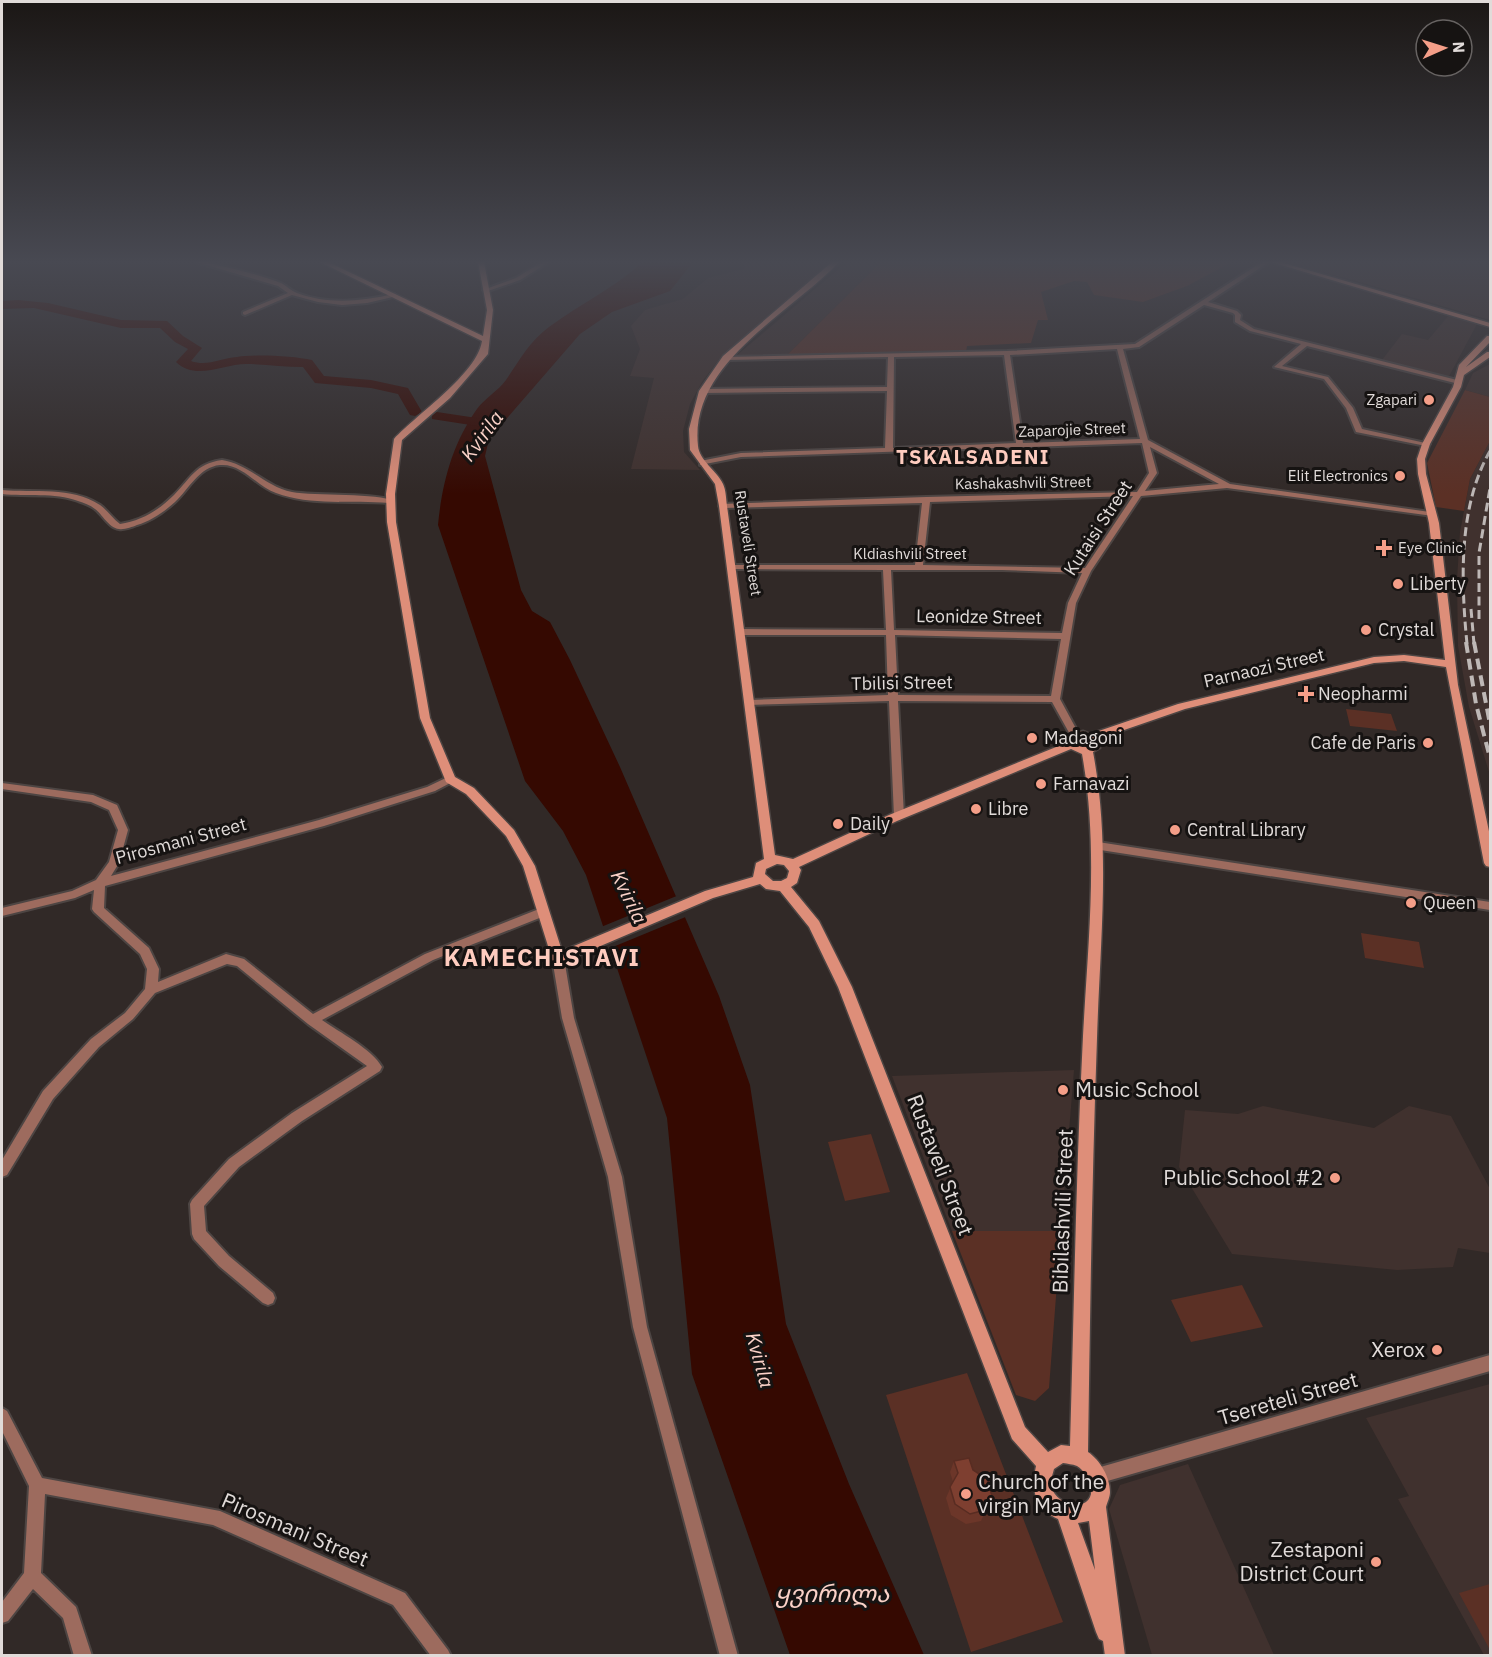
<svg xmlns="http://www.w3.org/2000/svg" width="1492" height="1657" font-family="'IBM Plex Sans','Noto Sans Georgian',sans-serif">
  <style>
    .built { fill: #40312e }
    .green { fill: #5b3025 }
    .water { fill: #350901 }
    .pier { fill: #312927 }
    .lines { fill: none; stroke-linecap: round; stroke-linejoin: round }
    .river { fill: #350901; fill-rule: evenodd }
    .street-casing { stroke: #4d4543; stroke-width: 4 }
    .secondary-casing { stroke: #4d4543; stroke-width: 3 }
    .street { fill: #9d6b5e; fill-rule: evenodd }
    .secondary { fill: #de8e79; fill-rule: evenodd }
    .rail-far1 { stroke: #beb8b6; stroke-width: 3; stroke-dasharray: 9 4.5; stroke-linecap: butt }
    .rail { stroke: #beb8b6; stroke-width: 4; stroke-dasharray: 11 6; stroke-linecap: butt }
    .wall { fill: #6c3629 }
    .building { fill: #7e3f30; stroke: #582c22; stroke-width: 1.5 }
    .poi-dot { fill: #f49e88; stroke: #161312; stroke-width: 2 }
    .labels { text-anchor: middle; stroke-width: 6; stroke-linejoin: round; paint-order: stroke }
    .far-poi-label { font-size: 15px; fill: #e1dbd9; stroke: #161312; text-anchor: end }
    .far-street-label { font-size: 15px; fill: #e1dbd9; stroke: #161312 }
    .street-label { font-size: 18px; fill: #e1dbd9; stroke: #161312 }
    .poi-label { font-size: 18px; fill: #e1dbd9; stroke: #161312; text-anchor: start }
    .water-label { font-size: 20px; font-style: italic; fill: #fbd2c8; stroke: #161312 }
    .far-district-label { font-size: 20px; font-weight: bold; letter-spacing: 1.5px; fill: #feccbf; stroke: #161312 }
    .near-poi-label { font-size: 21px; fill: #e1dbd9; stroke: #161312; text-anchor: end }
    .near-street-label { font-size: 21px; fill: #e1dbd9; stroke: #161312 }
    .district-label { font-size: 24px; font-weight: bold; letter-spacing: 1.5px; fill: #feccbf; stroke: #161312 }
    .near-water-label { font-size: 24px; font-style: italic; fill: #fbd2c8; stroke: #161312 }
  </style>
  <rect width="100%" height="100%" fill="#312927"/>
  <path class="built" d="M744,262H834L723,354L702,382L690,404L683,431L684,452L700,470L631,469L654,378L630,376L640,349L631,326L645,310L683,299L708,278L744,269Z
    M847,262H881L786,356H736Z
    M1281,262H1490V320L1353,280Z
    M1449,315L1477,324L1447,380L1379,364L1402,334L1428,340Z
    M1490,364V397L1465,390L1473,373Z
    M1490,441V775L1469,707L1458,646L1457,580L1460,532L1470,479Z
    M1074,1070L1061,1231H952L892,1076Z
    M1263,1106L1374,1128L1409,1106L1451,1116L1490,1189V1253L1458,1248L1453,1267L1397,1270L1232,1254L1179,1167L1185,1110L1238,1114Z
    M1490,1384V1655H1484L1398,1499L1409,1496L1366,1418Z
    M1188,1464L1274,1655H1152L1109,1509L1120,1485Z"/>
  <path class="green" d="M881,262H1223L1230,263L1187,286L1143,302L1094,295L1087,282L1074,281L1041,292L1048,320H1038L1031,343L967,346L966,352L786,356Z
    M1465,390L1490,397V441L1470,479L1464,511L1436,507L1427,463Z
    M1346,709L1391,714L1397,731L1350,726Z
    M1361,933L1419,942L1424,968L1365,958Z
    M871,1134L890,1192L845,1201L828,1142Z
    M952,1231H1061L1049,1388L1035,1401L1016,1395Z
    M1242,1285L1263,1327L1191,1342L1171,1300Z
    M967,1373L1063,1622L971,1652L886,1395Z
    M1490,1584V1650L1459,1593Z"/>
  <path class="water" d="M643,262H693L670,291L612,312L580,334L489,439L485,456L521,590L532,611L550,622L570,660L620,767L719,996L750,1085L786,1324L849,1484L924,1655H790L692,1374L667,1118L586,875L563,831L525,781L438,525C442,484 452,444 477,409C485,398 498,391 506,380C519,361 529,342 549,327C580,304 614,288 643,262Z"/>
  <path class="pier" d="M679,895L688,916L608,949L601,927Z"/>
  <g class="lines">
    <path class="river" d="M18,300L48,303L121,320L167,321L183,336L202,348L191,361C207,367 221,358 237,357C256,354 293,356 312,360L324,376L371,380L408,388L422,412L415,416L410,415L398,394L371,388L315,383L303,367C284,367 265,364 246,364C224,364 195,381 176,362L188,349L175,342L160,328H121L34,308L2,309V301Z
      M437,412L490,420L497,424L490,428L432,419V413Z"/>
    <defs>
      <path id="street" d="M196,262H205C228,268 259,274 281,283C287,286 291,291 297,293C329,305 362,301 394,294L397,296L367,303L342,305L318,302L292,295L245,315L243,314V312L288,293L278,286Z
        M542,262H549L520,280L488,291L483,290L516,278Z
        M1262,262H1269L1208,302L1237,311L1241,315L1240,320L1254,329L1461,381V383L1459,384L1307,346L1282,366L1328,377L1353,408L1362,429L1430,444L1426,446L1356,432L1346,408L1324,379L1274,367L1301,344L1250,331L1235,322V315L1233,313L1204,305L1139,347L1123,349L1148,440L1230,484L1430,512L1434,514L1433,516L1227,488L1141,496L1091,571L1076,603L1060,699L1080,736L1078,738H1072L1052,702L898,701L904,816L899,820L894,816L889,701L747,705L745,703L750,700L888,695L886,635H741L737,632L741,629L886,630L883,570L732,569H729V565H915L922,503L723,508L719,506L720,504L926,497L1137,492L1149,473L1142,443L741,457L700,465V461L741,453L885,448L887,391L703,393L700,391L703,389L887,387L888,357L726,360L723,358L724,357L1007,351L1135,344ZM1117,349L1140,439L1023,443L1010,355ZM1004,355L1016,443L893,448L894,357ZM1150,447L1219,484L1145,491L1157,473ZM1133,496L1085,568L923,565L930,502ZM891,570H1002L1082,573L1068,603L1062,633L894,630ZM895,635L1061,639L1051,696L898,695Z
        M222,460C249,464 266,487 292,492C314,496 380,493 393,501L389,503C352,500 311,506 276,493C256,486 242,463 220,465C199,467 189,489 175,502C164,512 151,521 137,525C132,527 124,530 119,529C109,528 102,514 95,509C90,505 84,503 78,501C54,492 27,497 2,494V490C34,493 71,486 100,505C107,510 113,519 120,524C141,521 159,510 174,495C191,478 195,464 222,460Z
        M450,776L454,777L455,779L454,781L435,791L324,826L105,886L104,908L149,948L159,969L158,982L226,954L244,959L313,1014L425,954L539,909H547L549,912L547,915L433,960L322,1020C339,1032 372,1049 382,1067L380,1071L302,1121L239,1167L204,1206L206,1231L229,1256L273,1293L275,1298L273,1303L268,1305L263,1303L219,1266L194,1239L192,1234L190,1204L192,1200L229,1159L292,1113L367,1066L308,1024L237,966L227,964L155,993L133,1019L99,1047L53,1099L7,1175L2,1177V1160L43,1091L91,1039L125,1013L145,989L147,969L140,954L94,912L92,909L94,890L75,898L2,916V908L72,891L96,880L109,862L118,830L109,810L91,802L2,789V783L93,795L117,805L128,830L119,863L111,876L319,820L427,787Z
        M1098,842L1490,902V910L1094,849L1093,846L1094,843Z
        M558,953L562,955L564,958L574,1018L622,1177L647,1327L738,1656H720L633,1327L608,1177L562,1018L552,958L554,955Z
        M1490,1355V1371L1097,1484L1091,1482L1089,1476L1091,1470L1097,1468Z
        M2,1408L7,1411L42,1478L220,1511L405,1593L448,1650L451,1656H431L393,1605L213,1525L45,1494L41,1573L76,1607L92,1656H74L63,1618L33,1589L8,1621L2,1623V1602L24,1573L29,1486L2,1431Z"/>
      <path id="secondary" d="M320,262H328L483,336L487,310L478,262H484L493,310L488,354L450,398L402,440L395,494L396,522L430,718L455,777L474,788L514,830L535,866L562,951L705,891L753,877L756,863L764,859L719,506L715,484L690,450L689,429L699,391L723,356L832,262H839C790,314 689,363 698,446C699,460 717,471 723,484C726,490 726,499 727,506L775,855L793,859L889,815L1066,743L1068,735L1083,731L1090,734L1178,704L1374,657L1404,655L1445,660L1429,523L1418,474L1417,459L1422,444L1453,387L1459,365L1487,336H1490V342L1466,367L1487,352H1490V357L1464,375L1461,387L1430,444L1425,459L1426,474L1439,523L1458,685L1490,836V867L1486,866L1484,863L1446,667L1404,661L1374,663L1185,709L1098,739L1100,748L1093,752C1111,847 1100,942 1097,1038C1092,1176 1090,1314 1088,1452C1100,1460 1110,1477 1110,1492C1110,1497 1107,1503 1106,1507L1125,1656H1105L1103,1641L1099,1639L1096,1632L1058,1519C1034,1509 1031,1489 1036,1466L1012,1439L838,987L809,927L780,891L766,889L760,884L713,898L563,962L558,963L553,962L523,866L506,836L466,794L446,782L420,718L387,522L386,494L394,439C417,414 477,374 482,341ZM1082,739L1088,742V746L1084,747L1078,743V740ZM1071,749L1082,754C1099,848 1088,942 1083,1036C1076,1172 1074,1309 1070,1446L1061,1445L1048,1452L1025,1427L852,987L819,921L791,887L797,883L801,870L799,867L897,821ZM777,864L784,865L789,871L787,878L781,881H773L765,874L766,869ZM1063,1463C1068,1464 1072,1464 1077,1466C1087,1472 1098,1493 1086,1502C1073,1511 1051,1498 1051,1483C1051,1478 1053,1473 1054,1469ZM1089,1521L1095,1570L1078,1523Z
        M1271,262H1280L1490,323V327Z"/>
    </defs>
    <use href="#street" class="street-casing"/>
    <use href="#secondary" class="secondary-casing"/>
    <use href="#street" class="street"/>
    <use href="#secondary" class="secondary"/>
    <path class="rail-far1" d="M1471,609L1474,644
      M1479,619V553L1490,488
      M1467,644C1461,582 1458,507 1490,451"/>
    <path class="rail" d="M1466,642L1476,704L1490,758
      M1474,642L1490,724"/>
  </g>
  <path class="wall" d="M954,1461L973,1470L992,1496L981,1521L966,1524L951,1515L946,1498L953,1482L950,1472Z"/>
  <path class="building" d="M969,1458L973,1470L987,1479L992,1496L985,1510L970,1514L955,1504L950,1487L958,1473L954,1461Z"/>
  <linearGradient id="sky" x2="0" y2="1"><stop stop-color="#1b1715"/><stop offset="0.53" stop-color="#484952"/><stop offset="1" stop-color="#484952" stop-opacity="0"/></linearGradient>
  <rect width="1492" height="494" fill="url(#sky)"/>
  <g class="poi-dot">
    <circle cx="1429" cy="400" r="6"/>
    <circle cx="1400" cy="476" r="6"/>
    <path d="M1381 539h6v6h6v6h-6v6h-6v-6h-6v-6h6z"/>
    <circle cx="1398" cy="584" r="6"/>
    <circle cx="1366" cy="630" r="6"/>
    <path d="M1303 685h6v6h6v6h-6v6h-6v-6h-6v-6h6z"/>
    <circle cx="1032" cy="738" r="6"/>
    <circle cx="1428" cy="743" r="6"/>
    <circle cx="1041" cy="784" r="6"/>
    <circle cx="976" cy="809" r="6"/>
    <circle cx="838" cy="824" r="6"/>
    <circle cx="1175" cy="830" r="6"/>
    <circle cx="1411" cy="903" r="6"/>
    <circle cx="1063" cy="1090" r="6"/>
    <circle cx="1335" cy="1178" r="6"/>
    <circle cx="1437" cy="1350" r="6"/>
    <circle cx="966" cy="1494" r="6"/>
    <circle cx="1376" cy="1562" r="6"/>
  </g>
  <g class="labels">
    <g class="far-poi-label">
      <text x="1417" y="405">Zgapari</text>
      <text x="1388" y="481">Elit Electronics</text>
      <text x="1398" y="553" text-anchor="start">Eye Clinic</text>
    </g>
    <g class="far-street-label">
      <text transform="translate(1072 430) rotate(-2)" y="5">Zaparojie Street</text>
      <text transform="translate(1023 483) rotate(-1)" y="5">Kashakashvili Street</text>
      <text transform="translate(748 543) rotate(81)" y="5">Rustaveli Street</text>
      <text x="910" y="559">Kldiashvili Street</text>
    </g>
    <g class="street-label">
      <text transform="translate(1098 528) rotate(-57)" y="6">Kutaisi Street</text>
      <text transform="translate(979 617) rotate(1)" y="6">Leonidze Street</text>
      <text transform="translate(1264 668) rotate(-13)" y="6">Parnaozi Street</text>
      <text transform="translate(902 683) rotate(-1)" y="6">Tbilisi Street</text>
      <text transform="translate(181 841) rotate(-15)" y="6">Pirosmani Street</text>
    </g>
    <g class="poi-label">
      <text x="1410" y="590">Liberty</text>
      <text x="1378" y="636">Crystal</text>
      <text x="1318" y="700">Neopharmi</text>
      <text x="1044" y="744">Madagoni</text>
      <text x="1416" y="749" text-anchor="end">Cafe de Paris</text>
      <text x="1053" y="790">Farnavazi</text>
      <text x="988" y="815">Libre</text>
      <text x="850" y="830">Daily</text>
      <text x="1187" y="836">Central Library</text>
      <text x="1423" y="909">Queen</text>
    </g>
    <g class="water-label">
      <text transform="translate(482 436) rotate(-54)" y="7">Kvirila</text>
      <text transform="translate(629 897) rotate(64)" y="7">Kvirila</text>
      <text transform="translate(760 1360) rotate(74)" y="7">Kvirila</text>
    </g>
    <g class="far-district-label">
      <text x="973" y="464">TSKALSADENI</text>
    </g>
    <g class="near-poi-label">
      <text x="1075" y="1097" text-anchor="start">Music School</text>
      <text x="1323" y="1185">Public School #2</text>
      <text x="1425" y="1357">Xerox</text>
      <text x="978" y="1489" text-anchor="start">Church of the<tspan x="978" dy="24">virgin Mary</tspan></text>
      <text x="1364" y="1557">Zestaponi<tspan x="1364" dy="24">District Court</tspan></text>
    </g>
    <g class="near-street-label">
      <text transform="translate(940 1165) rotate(69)" y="7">Rustaveli Street</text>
      <text transform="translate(1063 1211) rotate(-88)" y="7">Bibilashvili Street</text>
      <text transform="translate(1288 1399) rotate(-16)" y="7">Tsereteli Street</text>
      <text transform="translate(295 1530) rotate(23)" y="7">Pirosmani Street</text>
    </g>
    <g class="district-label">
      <text x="542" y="966">KAMECHISTAVI</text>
    </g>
    <g class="near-water-label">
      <text x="832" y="1602">ყვირილა</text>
    </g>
  </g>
  <rect width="1492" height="1657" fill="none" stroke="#e1dbd9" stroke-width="6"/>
  <g transform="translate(1444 48) rotate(87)"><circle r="28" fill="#161312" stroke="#676362" stroke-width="1.5"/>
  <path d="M0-4.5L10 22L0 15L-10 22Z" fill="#f49e88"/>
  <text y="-9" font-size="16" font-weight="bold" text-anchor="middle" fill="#e1dbd9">N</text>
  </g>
</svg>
